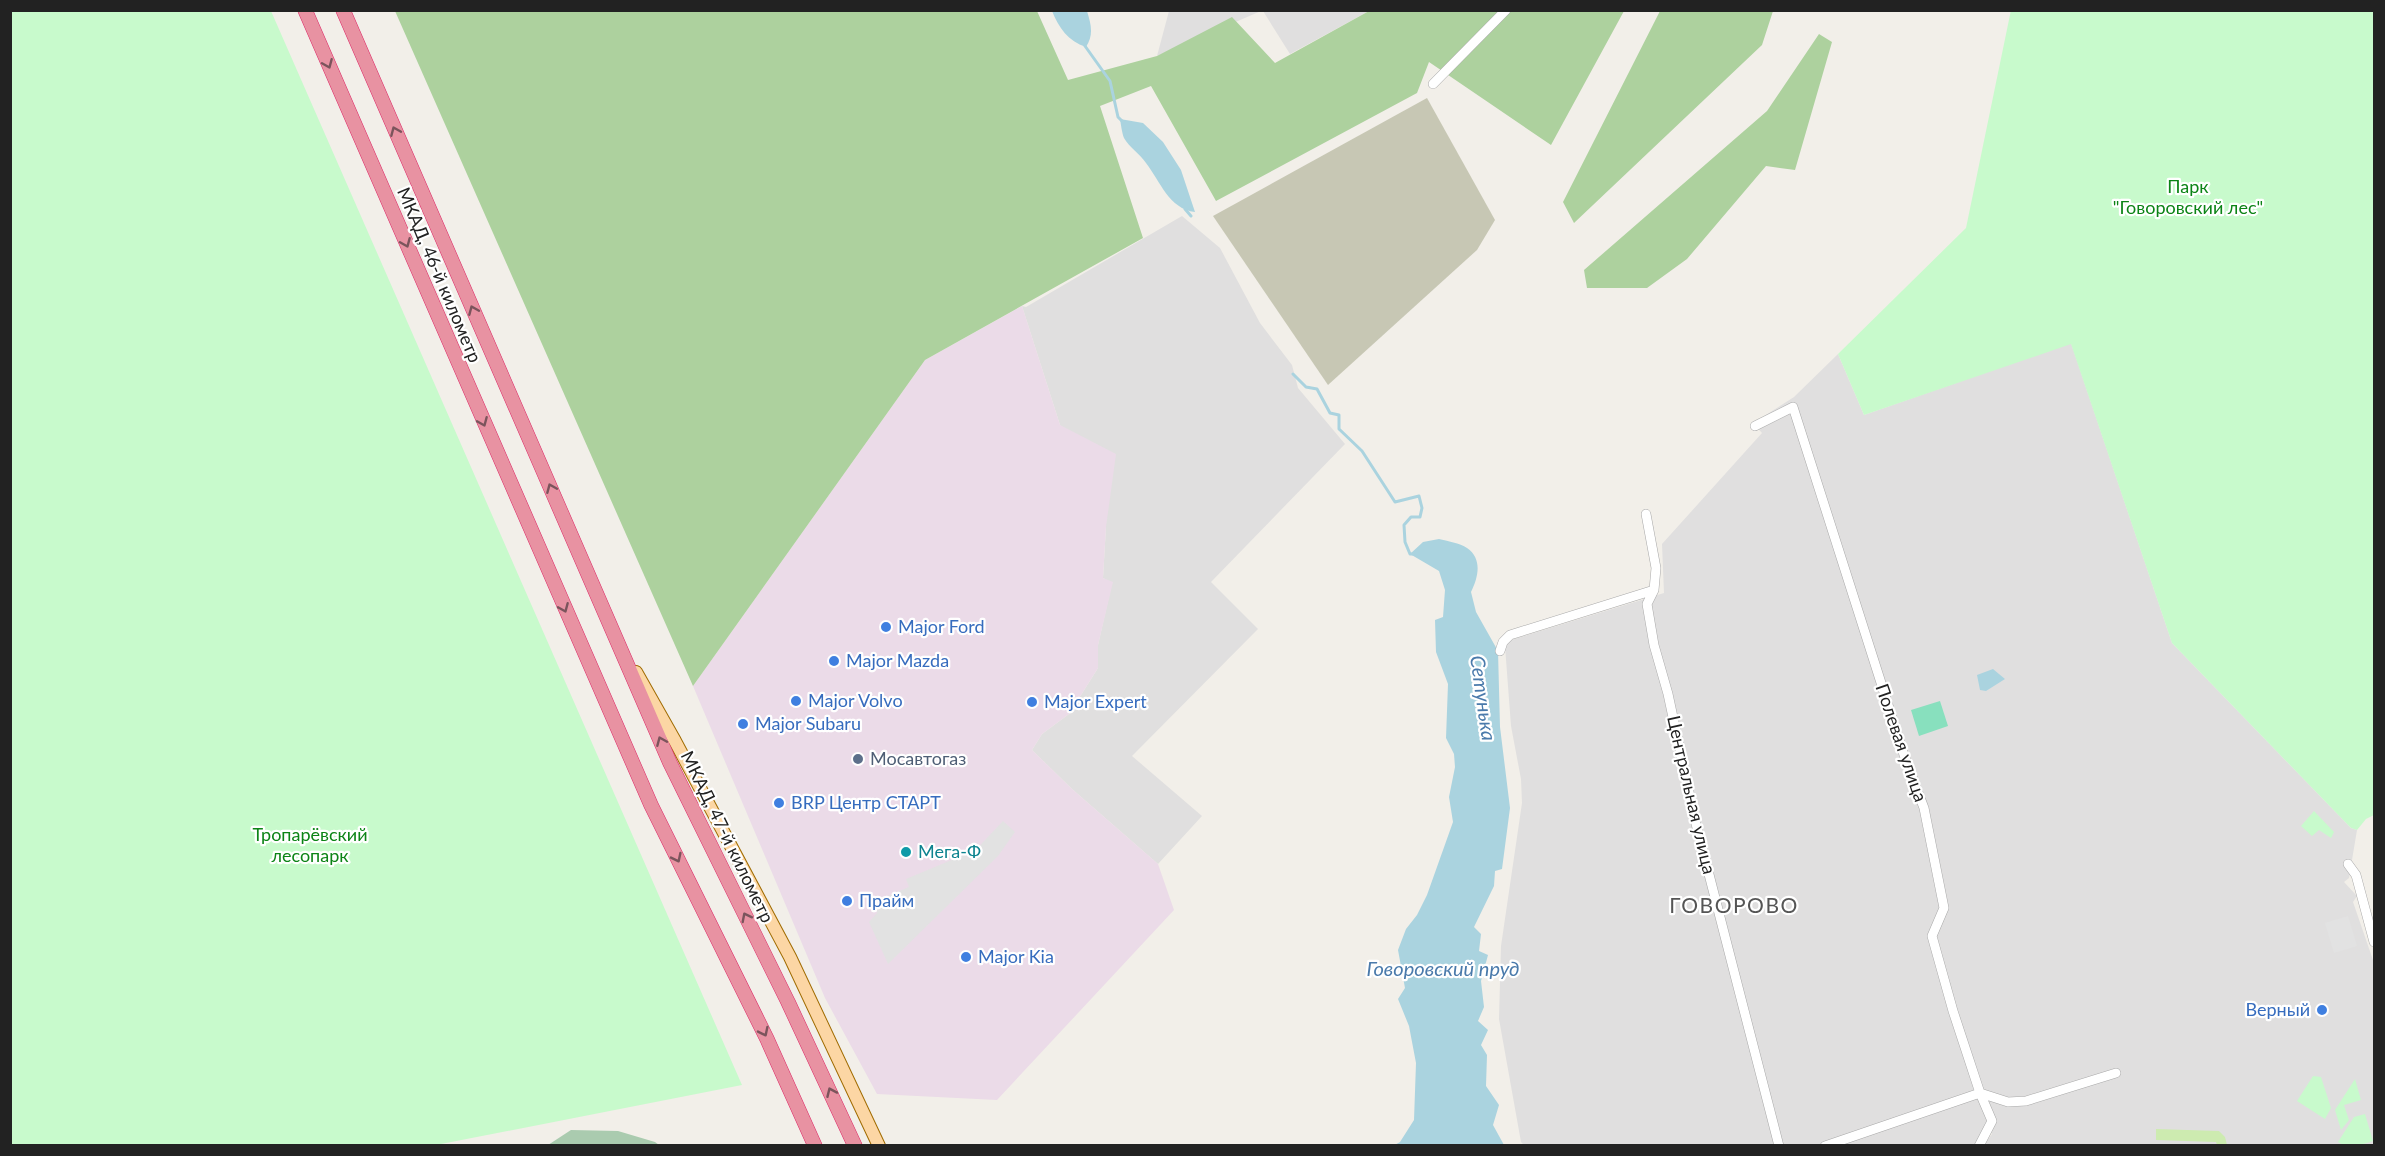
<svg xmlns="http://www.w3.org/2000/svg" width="2385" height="1156" font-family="Lato,sans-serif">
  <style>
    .residential { fill: #e0dfdf }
    .industrial { fill: #ebdbe8 }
    .construction { fill: #c7c7b4 }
    .grass { fill: #cdebb0 }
    .forest { fill: #add19e }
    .cemetery { fill: #aacbaf }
    .park { fill: #c8facc }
    .pitch { fill: #88e0be }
    .parking { fill: #e2e2e2 }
    .water { fill: #aad3df }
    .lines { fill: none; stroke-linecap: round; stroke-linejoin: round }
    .stream { stroke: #aad3df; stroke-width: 3 }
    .minor-casing { stroke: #a9a9a9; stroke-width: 10 }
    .major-casing { stroke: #a06b00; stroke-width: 14 }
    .highway-casing { stroke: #dc2a67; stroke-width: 15 }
    .minor { stroke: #fff; stroke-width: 9 }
    .major { stroke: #fcd6a4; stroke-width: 12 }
    .highway { stroke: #e892a2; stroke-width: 14 }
    .oneway { stroke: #7b545c }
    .shop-dot { fill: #3f7fe0; stroke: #fff; stroke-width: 2 }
    .service-dot { fill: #5c6f8a; stroke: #fff; stroke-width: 2 }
    .culture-dot { fill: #0f9aa8; stroke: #fff; stroke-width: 2 }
    .labels { text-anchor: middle; stroke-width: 4.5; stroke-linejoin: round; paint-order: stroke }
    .park-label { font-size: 18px; fill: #0c8416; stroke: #fff }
    .street-label { font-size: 18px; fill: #222; stroke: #fff }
    .shop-label { font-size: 18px; fill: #366cbe; stroke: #fff; text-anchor: start }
    .service-label { font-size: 18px; fill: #4e5e75; stroke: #fff; text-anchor: start }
    .culture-label { font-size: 18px; fill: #0d838f; stroke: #fff; text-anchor: start }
    .water-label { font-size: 20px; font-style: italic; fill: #4a7aab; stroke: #fff }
    .quarter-label { font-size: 21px; letter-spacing: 1.5px; fill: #555; stroke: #fff }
  </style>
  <rect width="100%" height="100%" fill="#f2efe9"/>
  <path class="residential" d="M1169,11H1261L1157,56Z
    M1263,11H1369L1290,54Z
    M1182,216L1220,248L1260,323L1292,365L1298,388L1345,444L1211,582L1258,629L1132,756L1202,816L1158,864L1072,789L1032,750L1042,734L1069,714L1098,668V645L1112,583L1103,578L1106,527L1060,425L1022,306L1026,307Z
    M2071,343L2172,643L2351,828L2357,830L2349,878L2344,882L2357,896L2353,902L2374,963V1145H1984L1992,1134L1988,1124L1975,1146L1524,1145L1521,1142L1499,1019L1501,946L1522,803L1521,779L1511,726L1505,646L1508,641L1664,593L1662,544L1762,433L1753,423L1794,397L1838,354L1864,415Z"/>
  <path class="industrial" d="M1022,306L1060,425L1116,454L1106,527L1103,578L1113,582L1098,645V668L1069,714L1042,734L1032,750L1072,789L1158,864L1174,910L997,1100L877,1094L825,998L693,686L925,360Z"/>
  <path class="construction" d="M1427,98L1495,220L1477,250L1328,385L1213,216Z"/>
  <path class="grass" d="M2156,1129L2219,1131L2225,1137L2227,1145H2217L2216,1142L2156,1140Z"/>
  <path class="forest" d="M395,11H1037L1068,80L1157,56L1232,17L1275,63L1369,11H1624L1551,145L1429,62L1417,93L1216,201L1151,86L1100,106L1143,238L925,360L693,686Z
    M1660,11H1773L1762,45L1574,223L1563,202Z
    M1819,34L1832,42L1795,170L1766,166L1687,259L1647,288H1587L1584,270L1767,111Z"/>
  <path class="cemetery" d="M571,1130L618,1131L655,1142L659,1145H548Z"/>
  <path class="park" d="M2011,10L2374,11V815L2366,819L2357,830L2351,828L2172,643L2071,344L1864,415L1838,354L1966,228Z
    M10,11H271L742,1085L436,1145H11Z
    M2314,811L2334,832L2331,838L2319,830L2312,836L2301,826Z
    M2313,1076L2321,1077L2331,1108L2325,1119L2297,1101Z
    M2355,1079L2361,1100L2344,1105L2349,1120L2341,1130L2335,1110Z
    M2365,1114L2373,1141C2362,1145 2348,1149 2338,1142L2354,1117Z"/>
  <path class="pitch" d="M1940,701L1948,726L1919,736L1911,710Z"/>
  <path class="parking" d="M1003,821L1015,832L998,856L888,964L869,922L877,913L878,900L909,887L906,879L966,854L968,858Z
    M2348,916L2357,946L2334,953L2325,923Z"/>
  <path class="water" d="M1052,11H1087C1091,24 1094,35 1086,47C1068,41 1059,28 1052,11Z
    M1120,119L1143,123L1163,142L1181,170L1195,212C1169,209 1160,181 1146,163C1140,154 1129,147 1124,138C1122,133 1121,125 1120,119Z
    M1439,539C1447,541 1460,543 1467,548C1483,559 1478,578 1471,592L1476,612L1498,651L1500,727L1510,808L1502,869L1495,871L1494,886L1474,927L1481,934L1479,951L1488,955L1481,981L1484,1007L1478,1021L1488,1030L1481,1045L1487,1055L1486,1086L1499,1105L1493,1125L1504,1145L1393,1146L1400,1142L1414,1120L1416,1063L1409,1026L1398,999L1405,988L1398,950L1406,929L1417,915L1427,895L1453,822L1449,797L1455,767L1454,754L1446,738L1448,684L1436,652L1435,620L1443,617L1445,590L1439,571L1410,554L1423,542Z
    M1993,669L2005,679L1986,691L1980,690L1977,675Z"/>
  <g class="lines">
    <path class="stream" d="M1085,46L1110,81L1118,117L1123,122
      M1185,209L1191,216
      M1293,374L1306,387L1317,389L1330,413L1339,415V429L1362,451L1395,502L1419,496L1422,508L1420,517H1411L1404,525L1405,542L1410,554H1413"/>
    <defs>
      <path id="minor" d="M1433,84L1506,10
        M1755,426L1793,407L1905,758L1924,808L1944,908L1932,936L1953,1011L1980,1093L1992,1121L1979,1146
        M1646,514L1656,568L1654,590L1647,604L1654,645L1668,694L1695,820L1779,1146
        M1500,651L1503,642L1510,635L1654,590
        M2348,864L2356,875L2374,942
        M1825,1146L1980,1093L2008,1102L2026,1101L2116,1073"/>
      <path id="major" d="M636,672L675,741L790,957L879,1146"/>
      <path id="highway" d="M305,10L651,805L767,1039L815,1146
        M343,10L670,763L788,1002L855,1146"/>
    </defs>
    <use href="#minor" class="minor-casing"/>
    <use href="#major" class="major-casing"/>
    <use href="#highway" class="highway-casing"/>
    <use href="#minor" class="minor"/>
    <use href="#major" class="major"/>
    <use href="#highway" class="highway"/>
  </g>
  <defs><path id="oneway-chevron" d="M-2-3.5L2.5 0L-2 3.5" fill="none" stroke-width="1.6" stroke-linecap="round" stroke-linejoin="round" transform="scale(1.5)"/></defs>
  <g class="oneway">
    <use href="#oneway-chevron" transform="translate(328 64) rotate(67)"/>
    <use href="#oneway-chevron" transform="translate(395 131) rotate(-113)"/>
    <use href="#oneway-chevron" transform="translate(406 243) rotate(67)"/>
    <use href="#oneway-chevron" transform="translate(473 310) rotate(-113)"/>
    <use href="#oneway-chevron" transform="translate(483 422) rotate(67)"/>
    <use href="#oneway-chevron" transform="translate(551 488) rotate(-113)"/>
    <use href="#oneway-chevron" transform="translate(564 608) rotate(67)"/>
    <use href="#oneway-chevron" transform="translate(661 741) rotate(-113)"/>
    <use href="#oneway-chevron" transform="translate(677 858) rotate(64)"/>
    <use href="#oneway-chevron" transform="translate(746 917) rotate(-117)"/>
    <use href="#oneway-chevron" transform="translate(764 1032) rotate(64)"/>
    <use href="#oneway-chevron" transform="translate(831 1092) rotate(-114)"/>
  </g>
  <g class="shop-dot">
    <circle cx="886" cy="627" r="6"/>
    <circle cx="834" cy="661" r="6"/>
    <circle cx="796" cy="701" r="6"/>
    <circle cx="1032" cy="702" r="6"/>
    <circle cx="743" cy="724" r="6"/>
    <circle cx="779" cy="803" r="6"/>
    <circle cx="847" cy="901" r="6"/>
    <circle cx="966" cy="957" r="6"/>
    <circle cx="2322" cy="1010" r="6"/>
  </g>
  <circle class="service-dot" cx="858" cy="759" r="6"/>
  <circle class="culture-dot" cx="906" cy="852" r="6"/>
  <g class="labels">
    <g class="park-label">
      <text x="2188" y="193">Парк<tspan x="2188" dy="21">"Говоровский лес"</tspan></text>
      <text x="310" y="841">Тропарёвский<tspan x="310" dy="21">лесопарк</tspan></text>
    </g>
    <g class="street-label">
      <text transform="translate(439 275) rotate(67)" y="6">МКАД, 46-й километр</text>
      <text transform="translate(1901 743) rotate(71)" y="6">Полевая улица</text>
      <text transform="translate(1691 795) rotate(77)" y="6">Центральная улица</text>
      <text transform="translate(727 837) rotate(64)" y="6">МКАД, 47-й километр</text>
    </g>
    <g class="shop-label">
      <text x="898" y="633">Major Ford</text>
      <text x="846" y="667">Major Mazda</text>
      <text x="808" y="707">Major Volvo</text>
      <text x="1044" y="708">Major Expert</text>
      <text x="755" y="730">Major Subaru</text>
      <text x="791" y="809">BRP Центр СТАРТ</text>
      <text x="859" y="907">Прайм</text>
      <text x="978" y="963">Major Kia</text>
      <text x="2310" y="1016" text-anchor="end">Верный</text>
    </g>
    <g class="service-label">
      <text x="870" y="765">Мосавтогаз</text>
    </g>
    <g class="culture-label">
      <text x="918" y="858">Мега-Ф</text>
    </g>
    <g class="water-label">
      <text transform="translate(1483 698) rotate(82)" y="7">Сетунька</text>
      <text x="1443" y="976">Говоровский пруд</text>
    </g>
    <g class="quarter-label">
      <text x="1734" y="913">ГОВОРОВО</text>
    </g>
  </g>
  <rect width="2385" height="1156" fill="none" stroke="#222222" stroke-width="24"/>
</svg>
